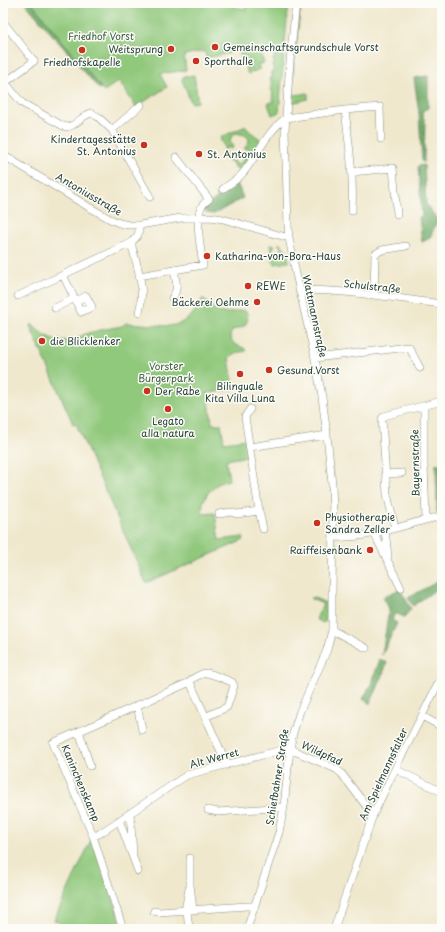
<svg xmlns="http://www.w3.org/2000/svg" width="445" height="932" font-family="'Playpen Sans',sans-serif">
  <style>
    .green { fill: #90c87c; stroke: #588258 }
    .forest { fill: #74ac6c; stroke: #4a7450 }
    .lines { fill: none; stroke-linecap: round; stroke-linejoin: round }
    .minor-casing { stroke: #889280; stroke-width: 8 }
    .minor { stroke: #fff; stroke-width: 7 }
    .poi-dot { fill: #c8321e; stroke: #fdfcf7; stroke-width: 1.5 }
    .labels { text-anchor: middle; stroke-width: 3; stroke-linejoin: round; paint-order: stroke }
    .park-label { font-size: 10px; fill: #3b6046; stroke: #fdfcf7 }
    .poi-label { font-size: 10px; fill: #1f3d34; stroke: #fdfcf7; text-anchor: start }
    .street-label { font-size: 10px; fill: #1f3d34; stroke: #fdfcf7 }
  </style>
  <rect width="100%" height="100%" fill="#fdfcf7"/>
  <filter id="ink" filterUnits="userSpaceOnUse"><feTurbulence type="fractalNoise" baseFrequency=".025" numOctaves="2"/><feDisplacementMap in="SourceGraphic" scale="8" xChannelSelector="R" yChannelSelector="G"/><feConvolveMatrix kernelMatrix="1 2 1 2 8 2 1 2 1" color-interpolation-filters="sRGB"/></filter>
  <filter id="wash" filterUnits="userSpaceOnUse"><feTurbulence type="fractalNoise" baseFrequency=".012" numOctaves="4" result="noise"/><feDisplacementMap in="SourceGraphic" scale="16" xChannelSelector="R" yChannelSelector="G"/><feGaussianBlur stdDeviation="0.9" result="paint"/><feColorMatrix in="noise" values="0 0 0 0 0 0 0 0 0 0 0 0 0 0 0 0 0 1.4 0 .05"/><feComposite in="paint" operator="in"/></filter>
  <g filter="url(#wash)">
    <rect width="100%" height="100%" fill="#f0e8cd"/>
    <path class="green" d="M33,3H234V7L246,9L247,3H255V6L270,8L271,4L284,6L285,3H289L287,20L279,112L272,115L268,104L269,103L274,101L272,95L273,94L270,85L272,84L270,78L273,77L271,72L274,70L272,65L275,64L273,59L275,58L273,52L270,53L268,48L264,49L263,46L258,48L264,63L258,65L260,69L248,74L238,48L230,51V53L206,58L205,51L184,55L186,70L160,74L167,87L136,107L119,81L104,91L101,88L33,5Z
      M300,3H301L291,91L295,95L308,93V99L291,103L292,115L290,116L291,87Z
      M194,75L198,102L192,103L188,97V94L182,80L183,77Z
      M246,126L248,130L260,139L261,142L241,170H237L231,161L228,162L224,154V152L229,159L232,158L236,164H238L243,161L242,158L244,157H245L250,154V152L248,149H246L244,148L248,145L249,139L245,135L236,133L231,137L230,142L233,147L231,149L228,147L224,150C226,145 219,142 221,137Z
      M278,244H281L287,251L289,262L275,264L272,261L270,245H275L272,250L274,253L277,254L280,253L282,250L281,247Z
      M203,298C207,301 210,307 215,310C222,316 235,311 244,310C249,314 249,321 244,326C241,328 237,328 233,330L230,335L232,341L236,345L244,348L246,351L235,353L229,358L234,389L208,393L212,424H221L224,442L246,439L248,456L226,460L229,480L219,483L208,493L203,502L202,514L215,513L219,540L243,537L244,540L146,583L76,424H73L30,326L32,324C42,336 58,344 74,339C79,337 83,335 88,333C99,330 111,328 122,326L126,323L169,326C187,324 195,313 203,298Z
      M312,597L326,603V621L323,623L316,619L323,604L311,599Z
      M93,836L123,929H63L59,922L54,920Z"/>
    <path class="forest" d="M26,3H33V5L101,88L99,89L26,4Z
      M428,76V108L422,111L424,119L425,121L424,162H422L419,113L414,78Z
      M424,165L426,204L437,219V221L430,238L422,242L419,217L422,216L418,166Z
      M237,183L243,198L214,214L206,213L205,209L206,206Z
      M436,464H442L440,485L439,512L437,513Z
      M442,579V585L413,606L408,598Z
      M400,589L411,609L404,617L395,613L392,620L397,623L382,655L389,609L383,597Z
      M380,659L387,663L377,689L370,704L363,699L372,682Z"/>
  </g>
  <g filter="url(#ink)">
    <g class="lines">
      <defs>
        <path id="minor" d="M3,22L34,61L3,84
          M3,80L22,103L63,126C73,130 81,116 91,113L97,116L112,130L141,105
          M345,110C349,144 354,177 352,211
          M112,130L150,197
          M3,155L87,206L110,219L119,223L129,225H140L181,218L210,217L223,219L289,238
          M352,172L393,168L397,214
          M223,189C230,184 238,179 243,173C258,155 266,132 286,118L345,110L380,107L381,139
          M131,243C137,265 146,289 139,312
          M63,275L81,312L92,307L86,296L76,301
          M139,276L203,265C201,251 194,217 202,206C204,203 207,201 209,199L176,157
          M299,290C347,290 395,298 442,304
          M374,295L375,254L382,250L406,246
          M18,296L131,243L138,235L140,225
          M172,298C179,290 176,280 174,270
          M55,308L75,298
          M315,358L409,347L420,368
          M424,406V464L426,519
          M250,409L245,417L259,511L263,529
          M250,447L327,435
          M386,474L402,473
          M219,514L231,512L237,514L259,511
          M395,527L387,494L382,419L384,416L442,401
          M385,530L388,556
          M374,533L401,588
          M333,537C366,539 401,526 433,518L442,517
          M332,630L366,648
          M190,682L227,765
          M137,705L142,730
          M422,716L442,727
          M79,731L90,766
          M395,769L442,792
          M208,810L218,812L284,807
          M130,813L133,853
          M119,820L138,871
          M93,836L53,743L190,682C192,678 202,673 207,673C213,674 226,680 232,682L234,686L227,707L205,717
          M190,858V885L193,910
          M154,911L159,912L247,906H255
          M185,911L189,889
          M187,911L189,929
          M123,929L93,836L99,834L187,775L285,749H290L336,769L341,773L373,815
          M247,929L279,832L284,807L290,749L293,733L300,711L327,650L332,630V596L333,513L332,484L327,435L322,397L314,353L296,274L289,238L288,225L285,130L290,61L296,3
          M334,929L373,815L395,769L442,676"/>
      </defs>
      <use href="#minor" class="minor-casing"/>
      <use href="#minor" class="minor"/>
    </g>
  </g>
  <g class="poi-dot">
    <circle cx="215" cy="47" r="4"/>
    <circle cx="171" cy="49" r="4"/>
    <circle cx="82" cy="50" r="4"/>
    <circle cx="196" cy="61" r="4"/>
    <circle cx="144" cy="145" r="4"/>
    <circle cx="199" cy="154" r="4"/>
    <circle cx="207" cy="256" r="4"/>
    <circle cx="248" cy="286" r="4"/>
    <circle cx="257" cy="302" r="4"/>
    <circle cx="42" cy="341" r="4"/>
    <circle cx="269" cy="370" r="4"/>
    <circle cx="240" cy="374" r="4"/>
    <circle cx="147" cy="391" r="4"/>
    <circle cx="168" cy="409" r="4"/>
    <circle cx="317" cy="523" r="4"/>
    <circle cx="370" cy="550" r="4"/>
  </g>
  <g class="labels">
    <g class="park-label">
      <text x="101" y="40">Friedhof Vorst</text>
      <text x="166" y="370">Vorster<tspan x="166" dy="12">Bürgerpark</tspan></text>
    </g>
    <g class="poi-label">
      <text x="223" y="51">Gemeinschaftsgrundschule Vorst</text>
      <text x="163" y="53" text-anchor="end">Weitsprung</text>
      <text x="204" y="65">Sporthalle</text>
      <text x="82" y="66" text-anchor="middle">Friedhofskapelle</text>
      <text x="136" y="143" text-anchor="end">Kindertagesstätte<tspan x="136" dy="12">St. Antonius</tspan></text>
      <text x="207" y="158">St. Antonius</text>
      <text x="215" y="260">Katharina-von-Bora-Haus</text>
      <text x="256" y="290">REWE</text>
      <text x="249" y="306" text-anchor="end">Bäckerei Oehme</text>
      <text x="50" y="345">die Blicklenker</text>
      <text x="277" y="374">Gesund.Vorst</text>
      <text x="240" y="390" text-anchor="middle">Bilinguale<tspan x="240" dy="12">Kita Villa Luna</tspan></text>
      <text x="155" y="395">Der Rabe</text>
      <text x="168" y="425" text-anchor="middle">Legato<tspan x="168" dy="12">alla natura</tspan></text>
      <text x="325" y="521">Physiotherapie<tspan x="325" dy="12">Sandra Zeller</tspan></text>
      <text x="362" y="554" text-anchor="end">Raiffeisenbank</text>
    </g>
    <g class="street-label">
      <text transform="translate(89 194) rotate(30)" y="4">Antoniusstraße</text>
      <text transform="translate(372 286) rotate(6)" y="4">Schulstraße</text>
      <text transform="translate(315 316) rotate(78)" y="4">Wattmannstraße</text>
      <text transform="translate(415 463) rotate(-91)" y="4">Bayernstraße</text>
      <text transform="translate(322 753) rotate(25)" y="4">Wildpfad</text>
      <text transform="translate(214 758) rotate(-15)" y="4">Alt Werret</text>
      <text transform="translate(383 774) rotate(-65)" y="4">Am Spielmannsfalter</text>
      <text transform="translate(277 777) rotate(-81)" y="4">Schiefbahner Straße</text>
      <text transform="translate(81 783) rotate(67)" y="4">Kaninchenskamp</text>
    </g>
  </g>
  <rect width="445" height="932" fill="none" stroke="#fdfcf7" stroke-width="16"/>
</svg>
